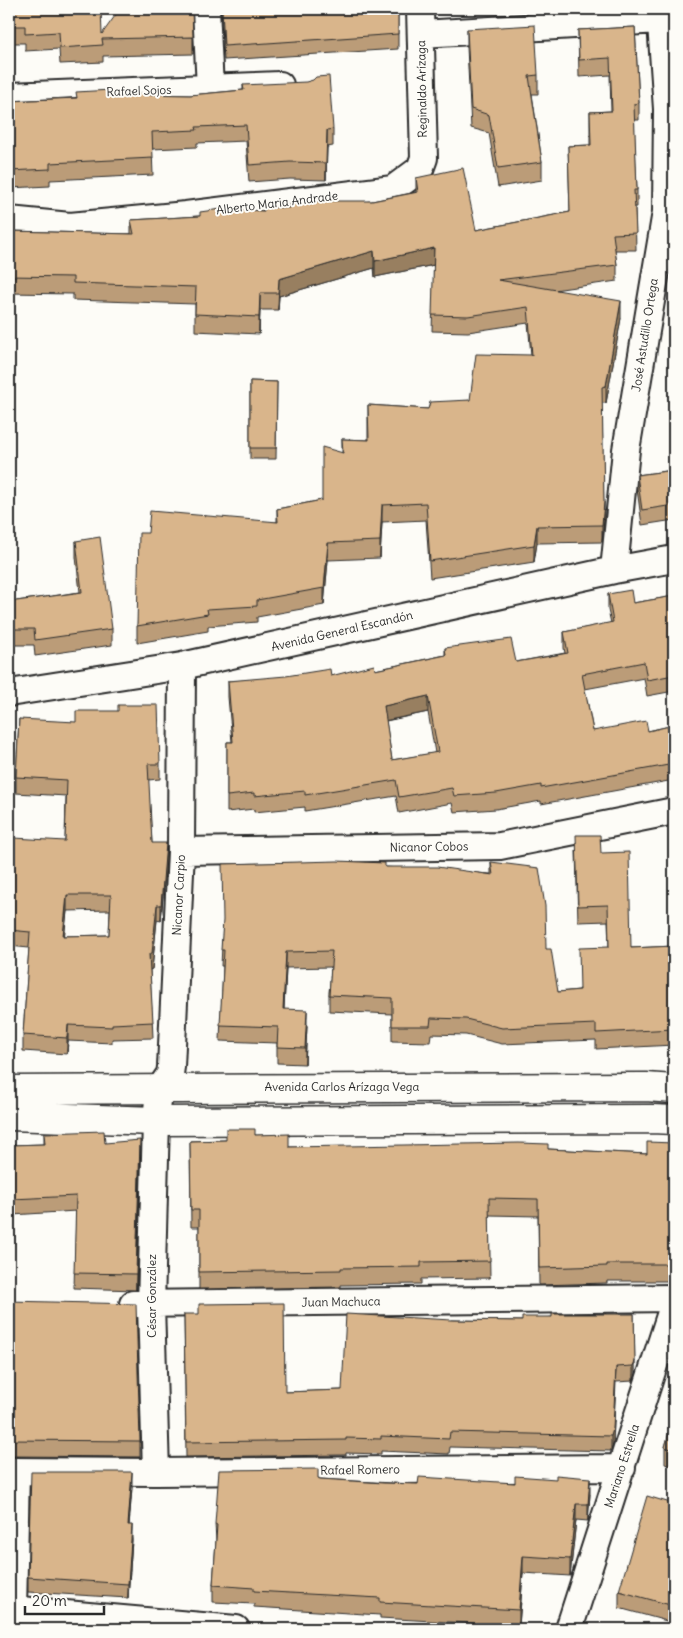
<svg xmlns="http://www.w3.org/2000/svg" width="683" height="1638" font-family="Delius,sans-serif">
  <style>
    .park { fill: #c3dc93; stroke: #77845f }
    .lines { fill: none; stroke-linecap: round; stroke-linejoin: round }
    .minor-casing { stroke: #2b2b2b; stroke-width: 30 }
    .tertiary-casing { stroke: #2b2b2b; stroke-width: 31 }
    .minor { stroke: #fdfcf7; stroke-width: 26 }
    .tertiary { stroke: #fdfcf7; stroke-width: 28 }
    .wall { fill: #bb9c78; stroke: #2b2b2b; fill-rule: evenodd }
    .shaded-wall { fill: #987f61; stroke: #2b2b2b }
    .building { fill: #d9b58b; stroke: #2b2b2b; fill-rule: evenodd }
    .labels { text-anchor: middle; stroke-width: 4; stroke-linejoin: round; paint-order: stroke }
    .street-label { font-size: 12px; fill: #2b2b2b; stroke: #fdfcf7 }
  </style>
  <rect width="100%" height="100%" fill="#fdfcf7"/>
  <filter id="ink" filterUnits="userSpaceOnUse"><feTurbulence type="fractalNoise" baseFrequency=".02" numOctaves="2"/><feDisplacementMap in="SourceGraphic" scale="10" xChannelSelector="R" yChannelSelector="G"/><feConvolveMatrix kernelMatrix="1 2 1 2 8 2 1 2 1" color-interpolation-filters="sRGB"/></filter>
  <g filter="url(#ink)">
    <path class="park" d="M9,1620L99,1629H9Z"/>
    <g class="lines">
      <defs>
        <path id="minor" d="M206,9L210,88
          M421,34L660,20
          M9,96L280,85
          M9,220L70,226L186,215L393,189L420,169L424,158L420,9
          M614,570L626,450L666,212L667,109L660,9
          M9,693L182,666L614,570L674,559
          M181,851L500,846L674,811
          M133,1304L674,1298
          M9,1471L156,1472L622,1468
          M156,1472L151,1305L156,1121L159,1090L170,1074L171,1067L181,851L182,666
          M9,1609L236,1629
          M13,1610L16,1471
          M569,1629L674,1303"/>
        <path id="tertiary" d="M9,1090C221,1089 434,1087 646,1087L674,1089
          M9,1116L156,1121L652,1119L674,1120"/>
      </defs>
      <use href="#minor" class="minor-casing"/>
      <use href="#tertiary" class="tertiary-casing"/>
      <use href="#minor" class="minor"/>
      <use href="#tertiary" class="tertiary"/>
    </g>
    <path class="wall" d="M9,9L102,34L193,37V54L103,56V62L60,64L59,49L25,51V43H9Z
      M221,9H398V49L224,60Z
      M635,27L639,103V120H634L637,190V207H635L636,250H615L617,265V281L554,290L621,318L606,403H602L604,519L602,542L537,543L534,562L430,578L426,520L382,522L380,558L328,560L324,605L257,617V622L208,626V631L137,643V626L148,533L277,522V509L322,500L342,453V439L368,440V405L428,409L470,400L531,355L528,323L468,332L432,331L434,265L375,277L374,268L279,296L278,310H260L259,334L195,331V304L73,300V294L9,293V231L131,234V220L200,216L289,208L372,201L416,192V178L476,230L570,212L568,146L590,145V112L611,111L610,75L579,77L578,30Z
      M467,29L538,75V94H532L542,162V180L498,187L489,133L471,128L467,47Z
      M243,85L333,129V146L327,147L326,180L290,179L249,182L246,141L197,143V147L152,149L153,175L50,180V186L9,188V101L143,94L190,95L243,90Z
      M250,381L277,382L276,459H250Z
      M674,470V520L642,525L637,489V475Z
      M76,541L112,629V645L35,656L34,645H9V546V602L80,592L76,557Z
      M608,594L633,603L674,596V691L647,696L644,678L585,689L593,731H648L674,725V780L541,804V801L496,809L454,812L452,803L399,813L396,796L305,811V807L254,812V809L227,812V742H232L228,697V681L331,676L375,670L445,655V648L516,662L565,653L564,648V632L611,623L608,610ZM428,712L435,753L392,760L386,721Z
      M19,719L160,764V779L148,780L152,843L166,859L161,921L157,920L152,969H150L153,1038L112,1039V1043L68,1041L67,1054L23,1051V1035L29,948L9,946V925L65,841L66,796L16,793V777ZM110,910L109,935L64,936L67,911Z
      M576,851L601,853L631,948L674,946V1045L596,1049V1040L502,1044L466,1035L431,1034L430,1042L392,1041V1014L329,1011V995L331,967L286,968L284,1009L307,1026L305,1064L277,1063V1043L220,1041L223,966H221L223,924L385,867L491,874V862L546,949L558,992L579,990L609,947L608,921L578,922Z
      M44,1133L105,1143L140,1156L136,1290L74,1288L76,1211L12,1215L11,1287L9,1288V1145L44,1144Z
      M255,1135L289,1147L548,1149L647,1154L674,1143V1216H672L673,1281H607V1283L539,1285L538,1216L489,1215L490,1278L421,1279V1284L341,1285V1287L199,1289V1227H191L190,1141L226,1140Z
      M9,1301L140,1441V1457L9,1456Z
      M184,1314L285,1392L342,1390L451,1320L522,1321L552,1317L634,1314L635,1376L633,1381L616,1382L613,1444L611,1451L450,1447L449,1454L381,1451V1454L346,1453V1455L186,1457Z
      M674,1416V1467L665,1464V1447Z
      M318,1478L320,1479L590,1494L588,1521L576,1520L570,1576L523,1573L519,1626L380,1618V1615L254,1607V1604L213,1602V1585L216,1541L215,1524Z
      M132,1487L129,1525L132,1540L128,1598L28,1592V1577Z
      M674,1504V1623L619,1608V1591Z"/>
    <path class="shaded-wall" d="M327,130V147L326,180V163Z
      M434,248V265L375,277V261Z
      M374,251V268L279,296L278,310L279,279Z
      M260,293V310L259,334V317Z
      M621,301V318L606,403V386Z
      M604,502V519L602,542V525Z
      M382,505V522L380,558V541Z
      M537,526V543L534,562V545Z
      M328,543V560L324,605V588Z
      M428,696V712L384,721V706Z
      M166,843V859L161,921V905Z
      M67,895V911L63,951V936Z
      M157,905V920L152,969L149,970V954Z
      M286,952V968L283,1025V1009Z
      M307,1010V1026L305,1064V1048Z
      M68,1025V1041L67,1054V1038Z
      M140,1140V1156L136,1290V1274Z
      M12,1215L11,1287L9,1288V1272Z
      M635,1361V1376L633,1381V1366Z
      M616,1367L613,1444L611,1451V1436Z
      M132,1472V1487L128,1539V1525Z
      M590,1478V1494L588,1521V1504Z
      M576,1504V1520L570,1576V1559Z
      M132,1525V1540L128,1598V1584Z
      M523,1556V1573L519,1626V1610Z"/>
    <path class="building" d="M9,9H101L102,34L120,9H192L193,37L102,39L103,45L60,48L59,32L25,34V26H9Z
      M222,9H398V34L224,46Z
      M535,25L538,75L529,76L542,162L498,168L489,115L471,109L467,29Z
      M635,27L639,103L634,104L637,190H634L636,233L613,234L617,265L498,280L621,301L606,386L602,387L604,502L602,525L537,526L534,545L430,561L426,503L382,505L380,541L328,543L324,588L257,600V606L207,609L208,614L137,626L139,533H148L150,511L278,522L277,509L322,500V447L343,453L342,439L369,440L368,405L428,409L430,402L470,400L476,354L532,355L528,307L468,316L432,315L434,248L375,261L374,251L279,279L278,293H260L259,317L195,314L196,287L73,283V277L9,276V231L134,234L131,220L200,216V212L221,209L264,211V207L289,208V203L314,201H372L418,192L416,178L463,168L476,230L570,212L568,146L591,145L590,112L612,111L610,58L579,60L578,30Z
      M329,76L333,129L327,130L326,163L290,162L249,165L246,125L196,127L197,130L152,132L153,158L50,163V169L9,171V101L77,98L76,92L111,90L113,96L142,93L143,94L190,95L244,90L243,85L306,82L313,80L316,77Z
      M250,381L277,382L276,448H250Z
      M674,470V505L642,510L637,475Z
      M100,537L112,629L35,640L34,629H9V546H10L9,602L82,592L76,541Z
      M631,590L633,603L674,596V675L647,680L644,662L582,674L593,731L646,721L648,731L674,725V764L541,788V785L496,793L454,796L452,788L399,797L396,780L305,795V791L254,796V793L227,796V742H233L228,681L286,676L330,669L331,676L374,665L375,670L446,655L445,648L511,639L516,662L568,653L564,632L613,622L608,594ZM428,696L438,752L392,760L384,706Z
      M118,705H158L160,764H148L152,843H166L161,905H157L152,953L149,954L153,1022L112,1024V1027L68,1025L67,1038L23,1035L30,932L9,930L12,896L14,838L65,841L67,780L16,777L19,719L76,722V711H118ZM67,895H111L109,935L63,936Z
      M576,835H600L601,853L629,852L631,948L674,946V1029L596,1033V1024L502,1028L466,1019L431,1018L430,1026H392V998L329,995L332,951L286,952L283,1009L307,1010L305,1048L277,1047L278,1027L220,1025L224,950H221L223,920L222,864L337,861L385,863V867H437L493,875L491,862L539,868L545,906L546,949H551L558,992L580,990L579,948L609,947L608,905L578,906Z
      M226,1129H255V1135L289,1134V1147L519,1143L548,1144V1149L647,1154V1142L674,1143V1199H672L673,1264H607V1266L539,1268L538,1199L489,1198L490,1261L421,1262V1267L341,1268V1270L199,1272V1210H191L190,1141L226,1140Z
      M104,1131L105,1143L140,1140L136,1274L74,1273L76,1196L12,1199L11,1271L9,1272V1145L45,1144L44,1133Z
      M9,1301L136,1304L140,1441L9,1440Z
      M284,1303L285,1392L342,1390L346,1314L451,1320L522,1321V1317H552V1314H634L635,1361L633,1366L616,1367L613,1429L611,1436L450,1432L449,1439L381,1436V1439L346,1438V1440L186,1442L184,1314H199V1304Z
      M674,1416V1450L665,1447Z
      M318,1469V1478L320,1479L384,1483L418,1484L419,1477L515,1483V1476L556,1479V1475L590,1478L588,1504H576L570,1559L523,1556L519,1610L380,1602V1598L254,1591V1588L213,1585L217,1525L215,1524L219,1470Z
      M31,1472H132L128,1525H132L128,1584L28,1577Z
      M647,1496L674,1504V1606L619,1591Z"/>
  </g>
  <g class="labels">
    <g class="street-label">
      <text transform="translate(422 89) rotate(-91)" y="4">Reginaldo Arízaga</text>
      <text transform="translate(139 91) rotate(-2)" y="4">Rafael Sojos</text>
      <text transform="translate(277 203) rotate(-7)" y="4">Alberto Maria Andrade</text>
      <text transform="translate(645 335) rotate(-81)" y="4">José Astudillo Ortega</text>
      <text transform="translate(342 631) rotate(-13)" y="4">Avenida General Escandón</text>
      <text transform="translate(429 847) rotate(-1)" y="4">Nicanor Cobos</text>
      <text transform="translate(179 895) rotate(-87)" y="4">Nicanor Carpio</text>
      <text x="342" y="1091">Avenida Carlos Arízaga Vega</text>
      <text transform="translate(152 1296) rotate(-90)" y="4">César González</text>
      <text transform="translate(341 1302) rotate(-1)" y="4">Juan Machuca</text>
      <text transform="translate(622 1466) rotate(-72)" y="4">Mariano Estrella</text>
      <text transform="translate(360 1470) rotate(-1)" y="4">Rafael Romero</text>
    </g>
  </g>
  <rect width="683" height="1638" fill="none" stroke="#fdfcf7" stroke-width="30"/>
  <rect x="15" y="15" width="653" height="1608" fill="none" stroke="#2b2b2b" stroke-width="2" filter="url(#ink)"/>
  <path d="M25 1606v8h79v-8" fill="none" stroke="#2b2b2b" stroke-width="2.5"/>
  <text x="32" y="1606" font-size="15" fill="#2b2b2b" stroke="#fdfcf7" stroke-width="4" paint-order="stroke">20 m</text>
</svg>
